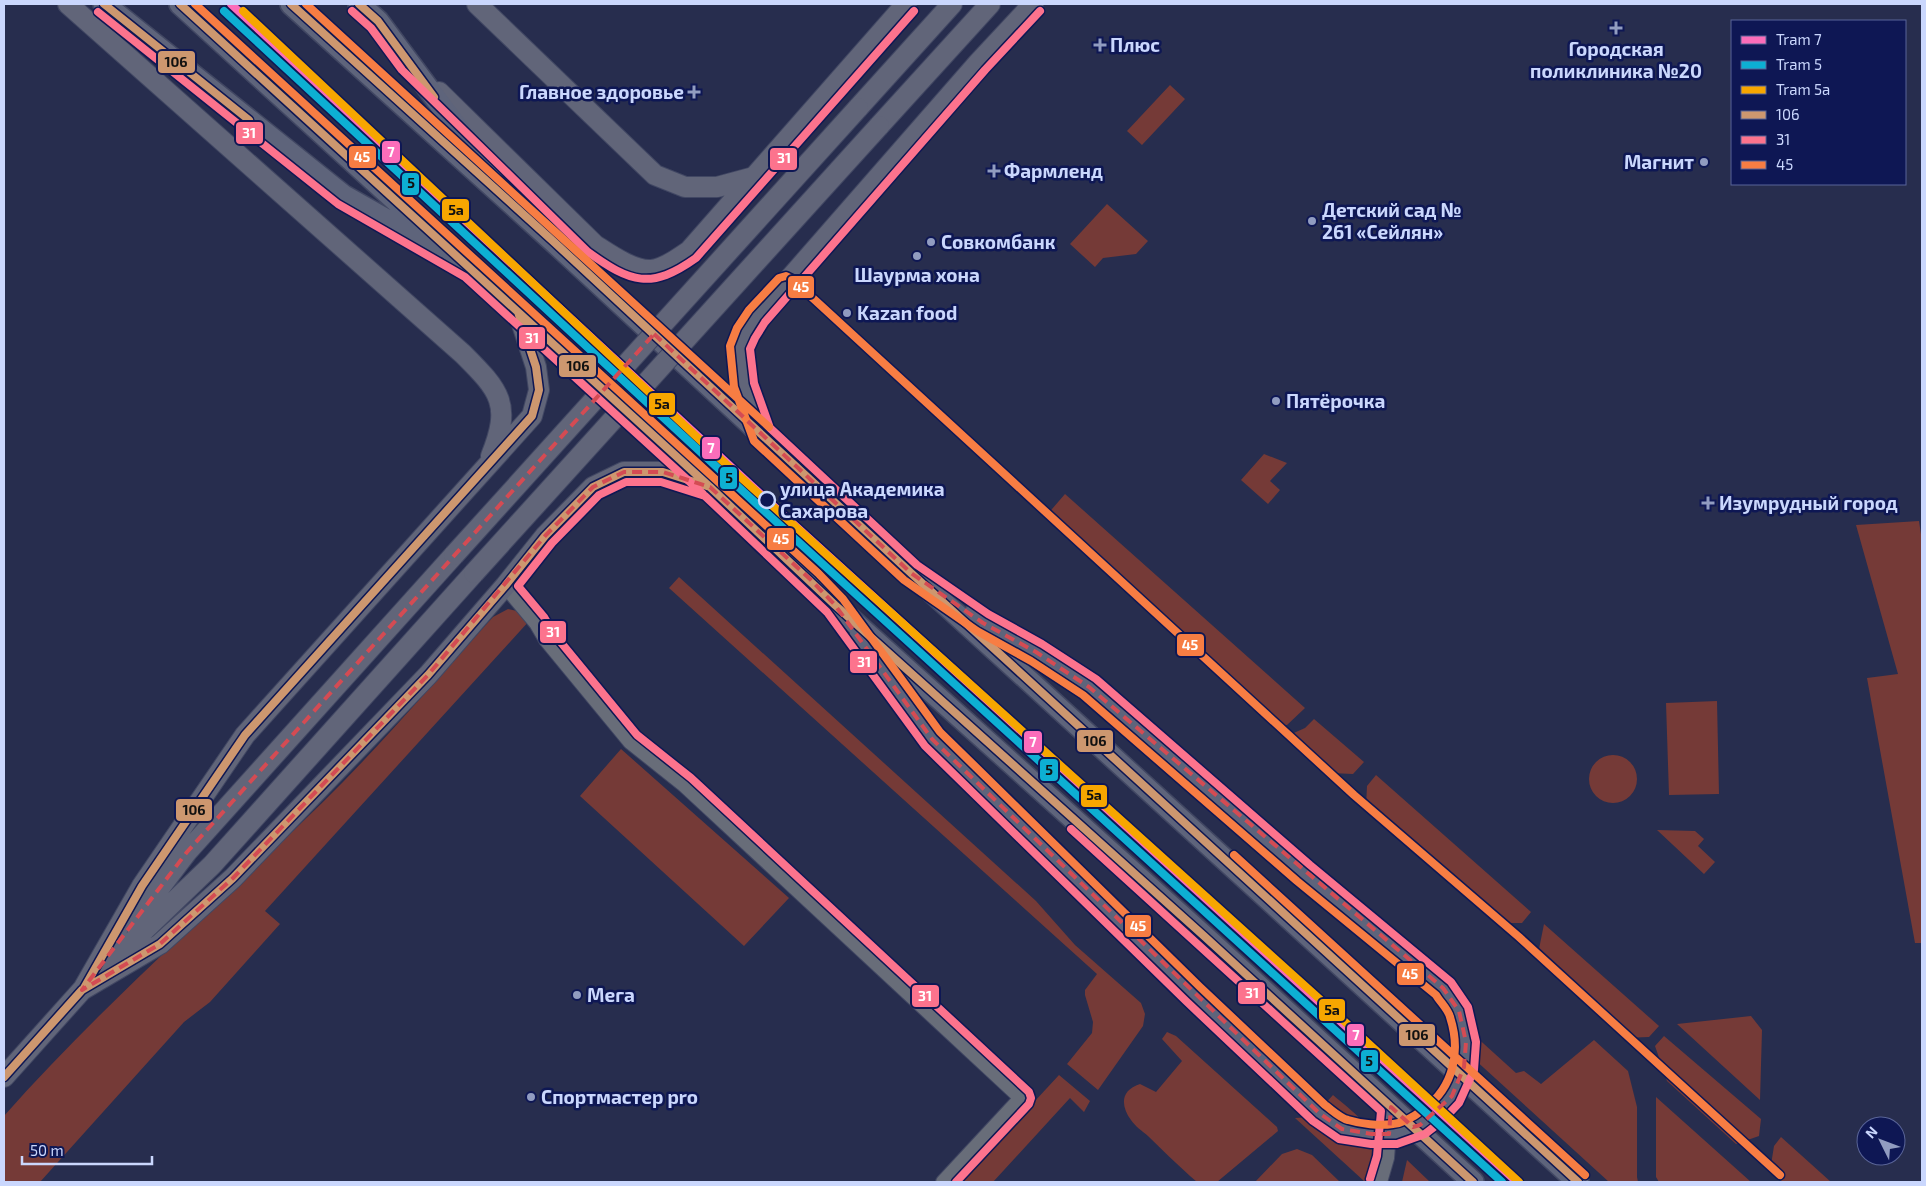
<svg xmlns="http://www.w3.org/2000/svg" width="1926" height="1186" font-family="'Exo 2',sans-serif">
  <style>
    .green { fill: #753a37 }
    .lines { fill: none; stroke-linecap: round; stroke-linejoin: round }
    .minor-casing { stroke: #414763; stroke-width: 16 }
    .secondary-casing { stroke: #414763; stroke-width: 22 }
    .primary-casing { stroke: #414763; stroke-width: 24 }
    .minor { stroke: #686d79; stroke-width: 14 }
    .secondary { stroke: #616579; stroke-width: 20 }
    .primary { stroke: #5e647b; stroke-width: 21 }
    .secondary-bridge-casing { stroke: #414763; stroke-width: 22; stroke-linecap: butt }
    .primary-bridge-casing { stroke: #414763; stroke-width: 24; stroke-linecap: butt }
    .secondary-bridge { stroke: #616579; stroke-width: 20 }
    .primary-bridge { stroke: #5e647b; stroke-width: 21 }
    .bus-1-casing { stroke: #0e1754; stroke-width: 11 }
    .bus-2-casing { stroke: #0e1754; stroke-width: 11 }
    .bus-3-casing { stroke: #0e1754; stroke-width: 11 }
    .bus-1 { stroke: #cd976f; stroke-width: 8 }
    .bus-2 { stroke: #fc738d; stroke-width: 8 }
    .bus-3 { stroke: #f77d43; stroke-width: 8 }
    .tram-1-casing { stroke: #0e1754; stroke-width: 11 }
    .tram-2-casing { stroke: #0e1754; stroke-width: 11 }
    .tram-3-casing { stroke: #0e1754; stroke-width: 11 }
    .tram-1 { stroke: #fb6dba; stroke-width: 8 }
    .tram-2 { stroke: #0dafd3; stroke-width: 8 }
    .tram-3 { stroke: #f7a600; stroke-width: 8 }
    .marked { fill: none; stroke: #d44b53; stroke-width: 4; stroke-dasharray: 10 6; stroke-linejoin: round }
    .poi-dot { fill: #919cc0; stroke: #0e1754; stroke-width: 2 }
    .stop-dot { fill: #0e1754; stroke: #cad7fd; stroke-width: 2.5 }
    .labels { text-anchor: middle; stroke-width: 5; stroke-linejoin: round; paint-order: stroke }
    .poi-label { font-size: 19px; font-weight: bold; fill: #cad7fd; stroke: #0e1754; text-anchor: start }
    .stop-label { font-size: 19px; font-weight: bold; fill: #cad7fd; stroke: #0e1754; text-anchor: start }
    .line-badge { stroke: #0e1754; stroke-width: 2 }
    .badge-label { font-size: 14px; text-anchor: middle; font-weight: bold; fill: #fff }
    .pale-badge-label { font-size: 14px; text-anchor: middle; font-weight: bold; fill: #111 }
  </style>
  <rect width="100%" height="100%" fill="#272d4e"/>
  <path class="green" d="M1170,85L1185,99L1142,145L1127,131Z
    M1107,204L1148,241L1136,254L1103,258L1095,267L1070,244Z
    M1264,454L1287,463L1270,481L1280,490L1268,504L1241,480Z
    M1065,494L1305,708L1287,725L1277,726L1046,516Z
    M1919,521L1922,541V943H1915L1867,678L1898,674L1856,525Z
    M679,577L1036,901L1075,945L1141,1003L1145,1014L1143,1026L1098,1090L1067,1064L1092,1033L1093,1022L1085,995V990L1097,974L669,588Z
    M508,609L526,613L530,620L265,911L280,924L210,1002L184,1022L40,1182H4V1116C103,1004 216,907 322,803C382,744 437,679 493,617Z
    M1717,701L1719,794L1669,795L1666,703Z
    M1314,719L1364,762L1353,774L1331,773L1287,736L1305,728Z
    M621,749L789,898L744,946L580,796Z
    M1589 779a24 24 0 1 1 48 0a24 24 0 1 1-48 0Z
    M1376,775L1531,912L1522,923H1496L1366,807L1367,786Z
    M1657,830L1695,831L1704,839L1698,846L1715,862L1704,874Z
    M1544,924L1659,1026L1649,1037L1623,1038L1537,959Z
    M1751,1016L1762,1030L1760,1100L1677,1024Z
    M1167,1032L1176,1036L1277,1127L1278,1131L1217,1182H1197L1190,1176C1176,1163 1162,1150 1148,1136C1142,1131 1135,1126 1131,1120C1120,1105 1121,1090 1140,1084L1156,1092L1182,1061L1162,1039Z
    M1473,1034L1516,1073L1524,1071L1541,1084L1594,1040L1628,1071L1637,1107V1177L1638,1182H1609L1473,1058Z
    M1664,1036L1761,1119L1759,1136L1736,1144L1667,1081L1655,1046Z
    M1059,1075L1090,1101L1084,1112L1070,1098L993,1182H960Z
    M1333,1095C1349,1109 1382,1132 1381,1155C1380,1164 1376,1174 1374,1182L1364,1181L1295,1118L1313,1117Z
    M1656,1097L1751,1182H1659L1656,1177Z
    M1781,1137L1831,1182H1783L1770,1171L1774,1146Z
    M1297,1149L1312,1155L1340,1182H1255L1282,1154Z
    M1407,1160L1430,1182H1402Z"/>
  <g class="lines">
    <defs>
      <path id="minor" d="M505,586L536,623L546,640L630,742L684,785L1021,1098L943,1182
        M1380,1182L1387,1158L1391,1107"/>
      <path id="secondary" d="M68,4L463,354C500,391 512,404 491,456
        M477,4L655,175L685,187H717L754,177
        M439,92L595,245C609,254 633,271 651,270C665,269 678,258 689,251L906,4
        M858,108L952,4
        M879,126L990,4
        M761,434L744,385L740,348L746,333L757,316L978,63L1033,4
        M133,923L187,852L454,555
        M83,989L142,886L245,735L532,416L539,390L536,367L518,312
        M82,990L160,944L233,878L428,675L505,586L545,536L593,487L624,472H663L710,487
        M4,1077L82,990L212,865L474,573"/>
      <path id="primary" d="M104,4L344,196L436,248
        M180,4L710,487L835,605L1204,936L1473,1182
        M291,4L554,242L911,573L1578,1182
        M359,4L378,21L491,173
        M973,616L1036,652L1089,687L1304,873
        M859,638L932,739L1080,882L1193,994"/>
    </defs>
    <use href="#minor" class="minor-casing"/>
    <use href="#secondary" class="secondary-casing"/>
    <use href="#primary" class="primary-casing"/>
    <use href="#minor" class="minor"/>
    <use href="#secondary" class="secondary"/>
    <use href="#primary" class="primary"/>
    <defs>
      <path id="secondary-bridge" d="M454,555L858,108
        M474,573L879,126"/>
      <path id="primary-bridge" d="M1193,994L1319,1113L1342,1129L1372,1134H1396L1420,1125L1436,1113L1452,1096L1464,1067L1466,1042L1459,1011L1443,988L1304,873"/>
    </defs>
    <use href="#secondary-bridge" class="secondary-bridge-casing"/>
    <use href="#primary-bridge" class="primary-bridge-casing"/>
    <use href="#secondary-bridge" class="secondary-bridge"/>
    <use href="#primary-bridge" class="primary-bridge"/>
    <defs>
      <path id="bus-1" d="M104,4L249,120
        M180,4L710,487
        M291,4L554,242L911,573L1578,1182
        M359,4L378,21L434,97
        M84,988L142,886L245,735L532,416L539,390L536,367L518,312
        M4,1077L82,990L160,944L233,878L428,675L505,586L545,536L593,487L624,472H663L710,487L835,605L1204,936L1473,1182"/>
      <path id="bus-2" d="M352,11L371,28L402,70L588,252C631,283 651,290 696,258L914,11
        M98,12L338,204L465,277L703,494
        M1071,829L1381,1111L1377,1156L1370,1179
        M956,1182L1029,1104L1031,1098L1029,1092L691,778L637,735L554,634L544,617L518,586L552,543L599,495L626,482H661L705,496L827,612L925,746L1186,1001L1313,1121L1339,1139L1371,1144H1397L1425,1134L1443,1120L1459,1103L1474,1070L1476,1042L1468,1007L1451,982L1310,865L1096,679L1042,644L988,614L917,565L770,428L754,383L750,349L755,338L765,322L985,70L1040,11"/>
      <path id="bus-3" d="M195,4L818,573L843,599L940,732L1200,987L1325,1105C1332,1110 1340,1118 1348,1120C1361,1124 1379,1126 1393,1124C1404,1123 1415,1116 1424,1109C1454,1087 1461,1051 1450,1017C1448,1009 1440,1002 1436,995L1297,881L1083,695L1031,661L977,631L904,580L754,441L734,387L730,346L737,328L749,310L779,278L786,276L792,279L1354,795L1519,937L1780,1175
        M306,4L769,427
        M1234,855L1585,1175"/>
    </defs>
    <use href="#bus-1" class="bus-1-casing"/>
    <use href="#bus-2" class="bus-2-casing"/>
    <use href="#bus-3" class="bus-3-casing"/>
    <use href="#bus-1" class="bus-1"/>
    <use href="#bus-2" class="bus-2"/>
    <use href="#bus-3" class="bus-3"/>
    <defs>
      <path id="tram-1" d="M231,4L767,500L1517,1182"/>
      <path id="tram-2" d="M224,11L760,507L1502,1182"/>
      <path id="tram-3" d="M243,11L716,455L1344,1021L1519,1182"/>
    </defs>
    <use href="#tram-1" class="tram-1-casing"/>
    <use href="#tram-2" class="tram-2-casing"/>
    <use href="#tram-3" class="tram-3-casing"/>
    <use href="#tram-1" class="tram-1"/>
    <use href="#tram-2" class="tram-2"/>
    <use href="#tram-3" class="tram-3"/>
  </g>
  <path class="marked" d="M654,334L911,573L983,623L1036,652L1089,687L1443,988L1459,1011L1466,1042L1464,1067L1452,1096L1420,1125L1413,1127L1391,1107L1389,1134H1372L1342,1129L1319,1113L932,739L835,605L811,580L710,487L663,472H624L593,487L545,536L428,675L233,878L160,944L82,990L187,852Z"/>
  <g class="poi-dot">
    <path d="M1613.5 20.5h5v5h5v5h-5v5h-5v-5h-5v-5h5z"/>
    <path d="M1097.5 37.5h5v5h5v5h-5v5h-5v-5h-5v-5h5z"/>
    <path d="M691.5 84.5h5v5h5v5h-5v5h-5v-5h-5v-5h5z"/>
    <circle cx="1704" cy="162" r="5"/>
    <path d="M991.5 163.5h5v5h5v5h-5v5h-5v-5h-5v-5h5z"/>
    <circle cx="1312" cy="221" r="5"/>
    <circle cx="931" cy="242" r="5"/>
    <circle cx="917" cy="256" r="5"/>
    <circle cx="847" cy="313" r="5"/>
    <circle cx="1276" cy="401" r="5"/>
    <path d="M1705.5 495.5h5v5h5v5h-5v5h-5v-5h-5v-5h5z"/>
    <circle cx="577" cy="995" r="5"/>
    <circle cx="531" cy="1097" r="5"/>
  </g>
  <circle class="stop-dot" cx="767" cy="500" r="8"/>
  <g class="labels">
    <g class="poi-label">
      <text x="1110" y="52">Плюс</text>
      <text x="1616" y="56" text-anchor="middle">Городская<tspan x="1616" dy="22">поликлиника №20</tspan></text>
      <text x="684" y="99" text-anchor="end">Главное здоровье</text>
      <text x="1694" y="169" text-anchor="end">Магнит</text>
      <text x="1004" y="178">Фармленд</text>
      <text x="1322" y="217">Детский сад №<tspan x="1322" dy="22">261 «Сейлян»</tspan></text>
      <text x="941" y="249">Совкомбанк</text>
      <text x="917" y="282" text-anchor="middle">Шаурма хона</text>
      <text x="857" y="320">Kazan food</text>
      <text x="1286" y="408">Пятёрочка</text>
      <text x="1719" y="510">Изумрудный город</text>
      <text x="587" y="1002">Мега</text>
      <text x="541" y="1104">Спортмастер pro</text>
    </g>
    <g class="stop-label">
      <text x="780" y="496">улица Академика<tspan x="780" dy="22">Сахарова</tspan></text>
    </g>
  </g>
  <g class="line-badge">
    <rect x="157" y="50" width="39" height="24" rx="5" fill="#cd976f"/>
    <rect x="235" y="121" width="29" height="24" rx="5" fill="#fc738d"/>
    <rect x="381" y="140" width="20" height="24" rx="5" fill="#fb6dba"/>
    <rect x="348" y="145" width="29" height="24" rx="5" fill="#f77d43"/>
    <rect x="769" y="147" width="29" height="24" rx="5" fill="#fc738d"/>
    <rect x="401" y="172" width="19" height="24" rx="5" fill="#0dafd3"/>
    <rect x="441" y="198" width="29" height="24" rx="5" fill="#f7a600"/>
    <rect x="787" y="275" width="28" height="24" rx="5" fill="#f77d43"/>
    <rect x="518" y="326" width="28" height="24" rx="5" fill="#fc738d"/>
    <rect x="558" y="354" width="39" height="24" rx="5" fill="#cd976f"/>
    <rect x="648" y="392" width="28" height="24" rx="5" fill="#f7a600"/>
    <rect x="701" y="436" width="20" height="24" rx="5" fill="#fb6dba"/>
    <rect x="719" y="466" width="19" height="24" rx="5" fill="#0dafd3"/>
    <rect x="766" y="527" width="29" height="24" rx="5" fill="#f77d43"/>
    <rect x="539" y="620" width="28" height="24" rx="5" fill="#fc738d"/>
    <rect x="1176" y="633" width="29" height="24" rx="5" fill="#f77d43"/>
    <rect x="849" y="650" width="29" height="24" rx="5" fill="#fc738d"/>
    <rect x="1076" y="729" width="38" height="24" rx="5" fill="#cd976f"/>
    <rect x="1023" y="730" width="20" height="24" rx="5" fill="#fb6dba"/>
    <rect x="1039" y="758" width="20" height="24" rx="5" fill="#0dafd3"/>
    <rect x="1080" y="784" width="28" height="24" rx="5" fill="#f7a600"/>
    <rect x="175" y="798" width="38" height="24" rx="5" fill="#cd976f"/>
    <rect x="1124" y="914" width="28" height="24" rx="5" fill="#f77d43"/>
    <rect x="1396" y="962" width="29" height="24" rx="5" fill="#f77d43"/>
    <rect x="1237" y="981" width="29" height="24" rx="5" fill="#fc738d"/>
    <rect x="911" y="984" width="29" height="24" rx="5" fill="#fc738d"/>
    <rect x="1318" y="998" width="28" height="24" rx="5" fill="#f7a600"/>
    <rect x="1398" y="1023" width="38" height="24" rx="5" fill="#cd976f"/>
    <rect x="1346" y="1023" width="19" height="24" rx="5" fill="#fb6dba"/>
    <rect x="1360" y="1049" width="19" height="24" rx="5" fill="#0dafd3"/>
  </g>
  <g class="badge-label">
    <text x="249" y="138">31</text>
    <text x="391" y="157">7</text>
    <text x="362" y="162">45</text>
    <text x="784" y="163">31</text>
    <text x="801" y="292">45</text>
    <text x="532" y="343">31</text>
    <text x="711" y="453">7</text>
    <text x="781" y="544">45</text>
    <text x="553" y="637">31</text>
    <text x="1190" y="650">45</text>
    <text x="864" y="667">31</text>
    <text x="1033" y="747">7</text>
    <text x="1138" y="931">45</text>
    <text x="1410" y="979">45</text>
    <text x="1252" y="998">31</text>
    <text x="925" y="1001">31</text>
    <text x="1356" y="1040">7</text>
  </g>
  <g class="pale-badge-label">
    <text x="176" y="67">106</text>
    <text x="411" y="188">5</text>
    <text x="456" y="215">5а</text>
    <text x="578" y="371">106</text>
    <text x="662" y="409">5а</text>
    <text x="729" y="483">5</text>
    <text x="1095" y="746">106</text>
    <text x="1049" y="775">5</text>
    <text x="1094" y="800">5а</text>
    <text x="194" y="815">106</text>
    <text x="1332" y="1015">5а</text>
    <text x="1417" y="1040">106</text>
    <text x="1369" y="1066">5</text>
  </g>
  <rect width="1926" height="1186" fill="none" stroke="#cad7fd" stroke-width="10"/>
  <rect x="1731" y="20" width="175" height="165" fill="#0e1754" stroke="#596498"/>
  <rect x="1741" y="36" width="25" height="8" fill="#fb6dba" stroke="#596498"/>
  <text x="1776" y="45" font-size="15" fill="#cad7fd">Tram 7</text>
  <rect x="1741" y="61" width="25" height="8" fill="#0dafd3" stroke="#596498"/>
  <text x="1776" y="70" font-size="15" fill="#cad7fd">Tram 5</text>
  <rect x="1741" y="86" width="25" height="8" fill="#f7a600" stroke="#596498"/>
  <text x="1776" y="95" font-size="15" fill="#cad7fd">Tram 5а</text>
  <rect x="1741" y="111" width="25" height="8" fill="#cd976f" stroke="#596498"/>
  <text x="1776" y="120" font-size="15" fill="#cad7fd">106</text>
  <rect x="1741" y="136" width="25" height="8" fill="#fc738d" stroke="#596498"/>
  <text x="1776" y="145" font-size="15" fill="#cad7fd">31</text>
  <rect x="1741" y="161" width="25" height="8" fill="#f77d43" stroke="#596498"/>
  <text x="1776" y="170" font-size="15" fill="#cad7fd">45</text>
  <g transform="translate(1881 1141) rotate(312)"><circle r="24" fill="#0e1754" stroke="#596498"/>
  <path d="M0-4L9 19L0 12L-9 19Z" fill="#919cc0"/>
  <text y="-8" font-size="14" font-weight="bold" text-anchor="middle" fill="#cad7fd">N</text>
  </g>
  <path d="M22 1156v8h130v-8" fill="none" stroke="#cad7fd" stroke-width="2.5"/>
  <text x="30" y="1156" font-size="15" fill="#cad7fd" stroke="#0e1754" stroke-width="4" paint-order="stroke">50 m</text>
</svg>
